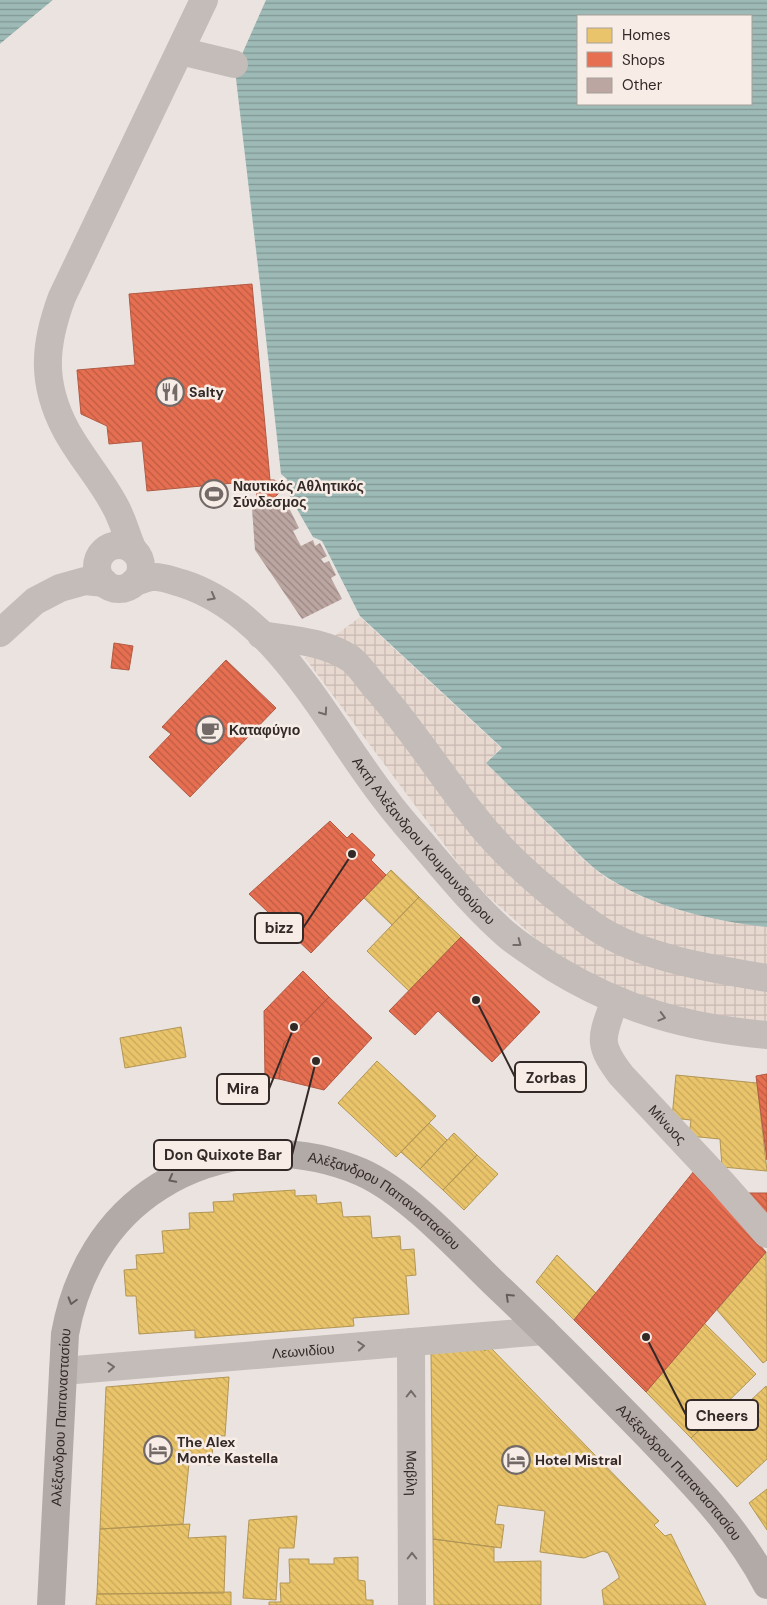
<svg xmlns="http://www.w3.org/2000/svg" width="767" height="1605" font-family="'DM Sans',sans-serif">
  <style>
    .plaza { fill: url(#plaza-grid) }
    .water { fill: url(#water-rules); fill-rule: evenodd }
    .pier { fill: #eae3df }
    .homes { fill: url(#homes-back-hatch); stroke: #b29656 }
    .shops { fill: url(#shops-back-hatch); stroke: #b15a44 }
    .building { fill: url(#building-back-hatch) }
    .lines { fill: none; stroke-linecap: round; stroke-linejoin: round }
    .minor { stroke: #c3bcb9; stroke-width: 28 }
    .major { stroke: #b2aaa7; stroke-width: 28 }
    .oneway { stroke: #746b69 }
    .oneway2 { stroke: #665d5a }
    .labels { text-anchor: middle; stroke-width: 5; stroke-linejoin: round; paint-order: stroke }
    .poi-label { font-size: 14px; font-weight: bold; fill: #332927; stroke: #f7ede6; text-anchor: start }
    .street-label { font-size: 14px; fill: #332927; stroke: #f7ede6 }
    .leader { fill: none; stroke: #332927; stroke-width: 2 }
    .callout-dot { fill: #332927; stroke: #f7ede6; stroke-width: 2 }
    .callout { fill: #f7ede6; stroke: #332927; stroke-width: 2 }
    .callout-label { font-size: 15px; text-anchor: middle; font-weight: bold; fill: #332927 }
  </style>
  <defs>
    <pattern id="plaza-grid" width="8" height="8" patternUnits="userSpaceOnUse" patternTransform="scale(1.25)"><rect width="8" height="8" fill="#e8d9d0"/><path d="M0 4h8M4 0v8" fill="none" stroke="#c7bab3"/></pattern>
    <pattern id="water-rules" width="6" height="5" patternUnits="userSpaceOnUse" patternTransform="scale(1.25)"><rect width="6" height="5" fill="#9dbab6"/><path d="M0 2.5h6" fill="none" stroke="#819794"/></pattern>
    <pattern id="homes-back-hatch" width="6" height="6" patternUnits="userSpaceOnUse" patternTransform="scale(1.25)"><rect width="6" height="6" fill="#e9c46a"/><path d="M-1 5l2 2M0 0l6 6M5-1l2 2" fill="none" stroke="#c8a85c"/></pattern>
    <pattern id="shops-back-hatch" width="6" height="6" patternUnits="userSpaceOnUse" patternTransform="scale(1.25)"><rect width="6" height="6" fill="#e76f51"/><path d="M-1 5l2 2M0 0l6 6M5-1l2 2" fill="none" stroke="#bc5b43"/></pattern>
    <pattern id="building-back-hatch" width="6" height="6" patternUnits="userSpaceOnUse" patternTransform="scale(1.25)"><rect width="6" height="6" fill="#bca6a2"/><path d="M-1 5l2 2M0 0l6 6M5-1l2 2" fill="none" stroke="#998784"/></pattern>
  </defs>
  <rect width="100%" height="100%" fill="#eae3df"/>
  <path class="plaza" d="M360,617L501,748L486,763L585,861L606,878L640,896L679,910L714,918L767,927V1023L743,1024L634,997L553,954L473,883L305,658Z"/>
  <path class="water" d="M0,0H53L0,44Z
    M266,0H767V927C713,921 655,908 608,878C590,867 575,850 560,835C535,811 510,787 486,763L502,748L360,616L322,541L313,537L289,495L287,479L281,474L260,284L235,70ZM578,16H751V104H578Z"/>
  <path class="pier" d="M53,0H55L0,47V44Z"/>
  <path class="homes" d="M391,870L419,897L392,925L364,898Z
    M419,897L461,937L409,991L367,951Z
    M181,1027L186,1057L125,1068L120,1038Z
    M377,1061L436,1116L396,1157L338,1103Z
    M676,1075L757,1083L767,1171L722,1167L720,1139L689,1136L691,1120L672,1118Z
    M429,1123L447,1140L420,1169L401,1152Z
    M454,1133L477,1155L443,1190L420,1169Z
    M477,1155L498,1174L464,1210L443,1190Z
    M295,1190V1196L316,1195L317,1204L341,1202L343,1217L370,1216L372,1238L400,1236L401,1250L414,1249L416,1275L406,1276L409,1314L353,1318L354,1326L195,1338V1330L139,1334L136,1296H126L124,1270L137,1269L136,1255L164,1253L162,1231L190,1229L189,1213L214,1212L213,1202L234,1201L233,1194Z
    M766,1252L767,1360L763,1363L717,1310Z
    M557,1255L596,1293L574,1320L536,1282Z
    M704,1323L756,1374L691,1438L646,1392Z
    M489,1346L659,1521L654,1525L665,1536L671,1534L706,1605H604L602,1590L619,1578V1576L608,1553L603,1551L584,1558L540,1552L545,1511L498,1505L495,1524L504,1525L501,1548L433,1539L431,1352L482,1349L485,1351Z
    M229,1377L225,1436L214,1435L211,1465L189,1463L183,1524L100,1529L106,1387Z
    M766,1386L767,1388V1459L737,1487L691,1438L724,1407L733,1417Z
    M767,1489V1530L749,1503Z
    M297,1516L294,1548H279L276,1600L243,1598L249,1520Z
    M190,1524L188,1538L226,1536L224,1593L97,1594L100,1529Z
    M433,1539L494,1547V1562L541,1561V1605H434Z
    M358,1557V1580L365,1581L366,1600H373V1605H269V1602H281L280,1583H290L289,1559H309V1564H334V1558Z
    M231,1592V1605H96L97,1594Z"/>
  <path class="shops" d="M252,284L270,480H274L278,482L281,487L280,492L275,497L257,499L256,481L147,491L142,441L109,444L107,426L81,414L77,370L135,365L129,294Z
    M114,643L133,646L129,670L111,668Z
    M226,660L276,708L190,797L149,757L171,734L162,727Z
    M330,821L347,838L352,833L375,855L371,860L386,875L311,953L249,894Z
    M461,937L540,1012L492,1062L438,1011L415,1035L389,1011Z
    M303,971L329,997L284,1043L279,1079L265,1077L264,1011Z
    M329,997L372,1038L324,1090L279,1079L284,1043Z
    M767,1074V1160L756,1076Z
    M694,1171L766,1252L646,1392L574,1320Z
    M748,1193H767V1216Z"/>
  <path class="building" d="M288,506L299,528L293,531L301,546L313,540L315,546L320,543L327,556L321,559L324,563L329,561L336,575L331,578L342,599L302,619L255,550L252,509Z"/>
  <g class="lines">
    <g class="minor">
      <path d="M180,51L234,64"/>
      <circle cx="119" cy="567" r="22"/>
      <path d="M133,550C126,535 123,519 114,504C100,478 80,456 66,430C41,383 44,345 62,297L204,0"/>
      <path id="s1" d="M133,583C139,581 147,577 153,577C162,576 173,581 181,583C276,612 329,728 386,800C400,819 416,836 431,854C455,882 479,911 507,935C521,947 538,957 554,968C623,1010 687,1028 767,1035"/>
      <path d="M0,633L35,601L60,588L85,581L105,583"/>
      <path d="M261,635C292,640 324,641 351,659C360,666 368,679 376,688C411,728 439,772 472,814C505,857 550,895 594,926C641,958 713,969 767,978"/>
      <path id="s2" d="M615,1000C602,1037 596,1042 621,1075L723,1184L767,1234"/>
      <path id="s3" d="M411,1342L412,1605"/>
      <path id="s4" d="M63,1371L544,1331"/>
    </g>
    <path class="major" id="s5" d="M51,1605L65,1334C76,1273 107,1219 160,1186C221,1148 295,1144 361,1172C407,1192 459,1249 496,1285C547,1333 596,1383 645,1433C690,1480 737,1527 767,1585"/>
  </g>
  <defs><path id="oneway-chevron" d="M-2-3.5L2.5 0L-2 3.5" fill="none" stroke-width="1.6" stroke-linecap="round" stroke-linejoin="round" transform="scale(1.25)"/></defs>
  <g class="oneway">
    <use href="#oneway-chevron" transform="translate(212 597) rotate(28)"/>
    <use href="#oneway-chevron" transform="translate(324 712) rotate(55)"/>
    <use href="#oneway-chevron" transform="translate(518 943) rotate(37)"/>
    <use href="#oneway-chevron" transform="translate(662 1017) rotate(15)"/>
    <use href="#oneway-chevron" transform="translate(361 1346) rotate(-5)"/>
    <use href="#oneway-chevron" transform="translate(111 1367) rotate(-5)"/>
    <use href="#oneway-chevron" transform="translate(411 1394) rotate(-90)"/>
    <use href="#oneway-chevron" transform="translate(412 1556) rotate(-90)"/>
  </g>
  <g class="oneway2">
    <use href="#oneway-chevron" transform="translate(172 1179) rotate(152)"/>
    <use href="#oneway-chevron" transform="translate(509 1297) rotate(-136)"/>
    <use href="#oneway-chevron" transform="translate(72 1301) rotate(106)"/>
  </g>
  <defs>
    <symbol id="restaurant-ring" viewBox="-11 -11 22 22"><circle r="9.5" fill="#f7ede6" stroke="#736a67" stroke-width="1.5"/><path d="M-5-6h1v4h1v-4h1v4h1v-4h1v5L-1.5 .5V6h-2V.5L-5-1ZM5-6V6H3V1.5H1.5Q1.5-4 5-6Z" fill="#736a67"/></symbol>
    <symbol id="stadium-ring" viewBox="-11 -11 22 22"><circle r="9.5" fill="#f7ede6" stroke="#736a67" stroke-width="1.5"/><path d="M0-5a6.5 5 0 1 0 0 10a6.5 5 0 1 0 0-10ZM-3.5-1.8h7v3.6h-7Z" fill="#736a67"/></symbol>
    <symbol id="cafe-ring" viewBox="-11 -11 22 22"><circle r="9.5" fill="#f7ede6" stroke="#736a67" stroke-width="1.5"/><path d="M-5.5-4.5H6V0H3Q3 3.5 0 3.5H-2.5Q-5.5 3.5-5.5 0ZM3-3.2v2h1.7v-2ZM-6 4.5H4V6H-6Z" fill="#736a67"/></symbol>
    <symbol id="hotel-ring" viewBox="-11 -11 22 22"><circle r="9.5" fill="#f7ede6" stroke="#736a67" stroke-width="1.5"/><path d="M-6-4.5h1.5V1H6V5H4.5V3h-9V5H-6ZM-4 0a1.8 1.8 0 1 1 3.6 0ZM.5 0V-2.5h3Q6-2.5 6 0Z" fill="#736a67"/></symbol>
  </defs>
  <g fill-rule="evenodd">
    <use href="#restaurant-ring" x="154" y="376" width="32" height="32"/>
    <use href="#stadium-ring" x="198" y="478" width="32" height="32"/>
    <use href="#cafe-ring" x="194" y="714" width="32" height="32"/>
    <use href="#hotel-ring" x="142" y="1434" width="32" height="32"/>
    <use href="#hotel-ring" x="500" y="1444" width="32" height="32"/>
  </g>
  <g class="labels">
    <g class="poi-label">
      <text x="189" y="397">Salty</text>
      <text x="233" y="491">Ναυτικός Αθλητικός<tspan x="233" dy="16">Σύνδεσμος</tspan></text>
      <text x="229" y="735">Καταφύγιο</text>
      <text x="177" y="1447">The Alex<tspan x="177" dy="16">Monte Kastella</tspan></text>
      <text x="535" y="1465">Hotel Mistral</text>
    </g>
    <g class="street-label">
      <text dy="5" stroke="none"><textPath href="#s1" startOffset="409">Ακτή Αλέξανδρου Κουμουνδούρου</textPath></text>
      <text dy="5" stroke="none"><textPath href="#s2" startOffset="149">Μίνωος</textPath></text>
      <text dy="5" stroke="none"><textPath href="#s5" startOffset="696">Αλέξανδρου Παπαναστασίου</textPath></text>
      <text dy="5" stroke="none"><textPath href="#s4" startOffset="241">Λεωνιδίου</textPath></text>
      <text dy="5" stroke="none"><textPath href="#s5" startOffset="188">Αλέξανδρου Παπαναστασίου</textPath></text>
      <text dy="5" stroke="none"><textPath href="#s3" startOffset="131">Μαβίλη</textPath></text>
      <text dy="5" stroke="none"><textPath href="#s5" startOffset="1101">Αλέξανδρου Παπαναστασίου</textPath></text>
    </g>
  </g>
  <path class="leader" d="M352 854L303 928M476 1000L515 1077M294 1027L269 1089M316 1061L292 1155M646 1337L686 1415"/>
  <g class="callout-dot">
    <circle cx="352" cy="854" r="5"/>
    <circle cx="476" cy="1000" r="5"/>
    <circle cx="294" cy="1027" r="5"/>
    <circle cx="316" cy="1061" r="5"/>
    <circle cx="646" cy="1337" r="5"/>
  </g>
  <g class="callout">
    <rect x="255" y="913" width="48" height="30" rx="5"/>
    <rect x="515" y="1062" width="71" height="30" rx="5"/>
    <rect x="217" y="1074" width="52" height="30" rx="5"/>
    <rect x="154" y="1140" width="138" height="30" rx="5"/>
    <rect x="686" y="1400" width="72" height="30" rx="5"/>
  </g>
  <g class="callout-label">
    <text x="279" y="933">bizz</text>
    <text x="551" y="1083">Zorbas</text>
    <text x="243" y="1094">Mira</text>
    <text x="223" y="1160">Don Quixote Bar</text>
    <text x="722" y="1421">Cheers</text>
  </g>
  <rect x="577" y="15" width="175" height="90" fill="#f7ede6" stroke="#a99f9a"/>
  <rect x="587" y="28" width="25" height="15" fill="#e9c46a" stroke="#a99f9a"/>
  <text x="622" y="40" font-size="15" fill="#332927">Homes</text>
  <rect x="587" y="52" width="25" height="15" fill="#e76f51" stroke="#a99f9a"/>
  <text x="622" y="65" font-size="15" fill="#332927">Shops</text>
  <rect x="587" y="78" width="25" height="15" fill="#bca6a2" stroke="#a99f9a"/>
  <text x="622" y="90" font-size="15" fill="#332927">Other</text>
</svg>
